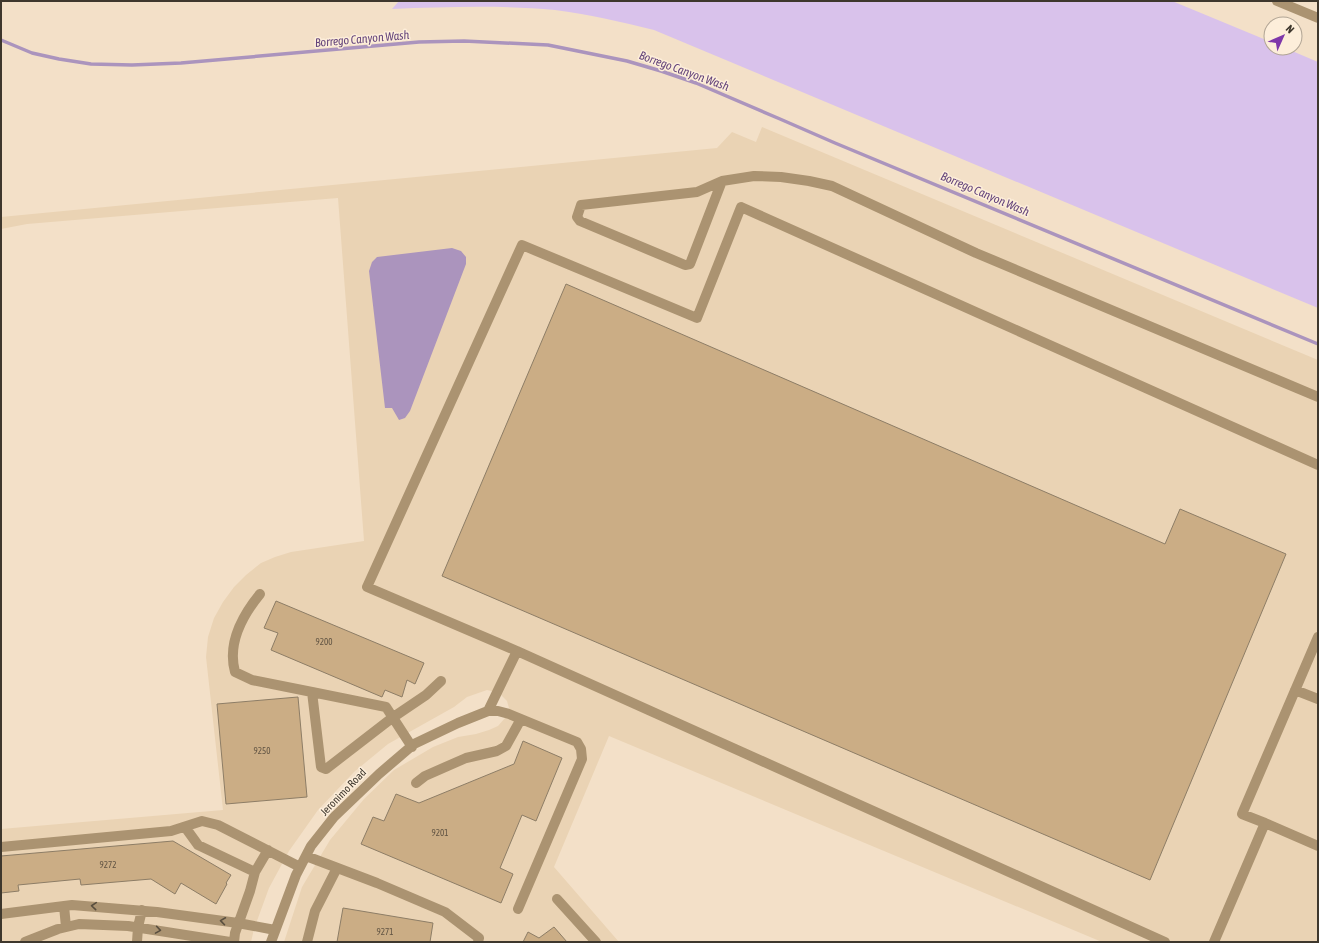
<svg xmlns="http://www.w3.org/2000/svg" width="1319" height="943" font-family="'Asap Condensed',sans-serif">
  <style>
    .built { fill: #ead3b4 }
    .green { fill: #d9c2eb }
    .water { fill: #ab94bd }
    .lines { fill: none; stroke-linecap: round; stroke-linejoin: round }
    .stream { stroke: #ab94bd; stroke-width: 3.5 }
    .building { fill: #cbad85; stroke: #8d7d66 }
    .minor { stroke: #ab9371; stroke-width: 10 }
    .oneway { stroke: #594e3e }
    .labels { text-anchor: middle; stroke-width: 3; stroke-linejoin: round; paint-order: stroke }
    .number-label { font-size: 9px; fill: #615443 }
    .street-label { font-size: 11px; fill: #3e372d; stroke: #fdeeda }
    .water-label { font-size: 12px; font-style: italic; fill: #64447b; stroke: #fdeeda }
  </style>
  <rect width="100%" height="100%" fill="#f3e0c8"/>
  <path class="built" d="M762,127L1318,360V942H1102L609,736L554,867L619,942H284L302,887L330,840L364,799L394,770L433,747L458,737L476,734L489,730L498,726L505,718L509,708L507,701L499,693L487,690L467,697L454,707L388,744L354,772L318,810L289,851L269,888L254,929L251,942H1V829L223,810L206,657L208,637L214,618L223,602L234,587L246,575L261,563L275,557L291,552L364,541L338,198L27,224L1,229V217L717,148L732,132L756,142Z"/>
  <path class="green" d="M399,1H1172L1271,42V48H1285L1318,62V308L654,30C621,22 588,14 555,10C501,5 447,7 392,9Z"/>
  <path class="water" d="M452,248L461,251L466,257V264L410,411L405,418L399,420L392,408H385L369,271L372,262L377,257Z"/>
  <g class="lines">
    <path class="stream" d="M1,40L32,53L59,59L91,64L132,65L181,63L419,42L464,41L548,45L627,61L661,71L696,83L780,119L835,143L1318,344"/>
  </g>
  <path class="building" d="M566,284L1165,544L1180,509L1286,554L1150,880L442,576Z
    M276,601L424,663L415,684L407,680L402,697L385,690L382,697L271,650L278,633L264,628Z
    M298,697L307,797L226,804L217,704Z
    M523,741L562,758L536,821L522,815L500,868L513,874L501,903L361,844L373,817L384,821L396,794L419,803L514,764Z
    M173,841L231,875L226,883L227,884L216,904L181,883L175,894L151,879L81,885L80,879L18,885L19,891L1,893V856Z
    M343,908L433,923L430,942H337Z
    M554,927L567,942H523L528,932L539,938Z"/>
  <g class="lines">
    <path class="minor" d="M1277,1L1318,18
      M722,181L690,264L685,265L580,221L577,217L581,205L697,192L722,181L754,176L781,177L809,181L832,186L976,253L1318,397
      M260,594C242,616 227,643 235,672L252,680L312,692L321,767L326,769L392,718L426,695L441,681
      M517,651L367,587L522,245L697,318L741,207L1318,465
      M1295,690L1318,699
      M312,692L386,707L412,747
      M488,711L517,651L1165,942
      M416,783L425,776L466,758L497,751L506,746L521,719
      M1265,823L1242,814L1318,637
      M185,827L198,845L255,872
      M1,847L171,831L202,821L218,825L300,867
      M306,856L377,883L445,912L479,938L478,942
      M557,899L596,942
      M64,906L66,927
      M1,914L72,905L157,912L238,923L275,930
      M25,942L58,929L79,924L128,926L230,942
      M137,942L138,927L142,910
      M234,942L235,933L250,891L255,872L268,850
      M271,942L296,875L311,846L334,817L379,774L414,744L458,723L488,711H498L509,714L577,742L581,749L582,759L518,909
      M307,942L315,911L337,868
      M1214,942L1265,823L1318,846"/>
  </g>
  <defs><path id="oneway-chevron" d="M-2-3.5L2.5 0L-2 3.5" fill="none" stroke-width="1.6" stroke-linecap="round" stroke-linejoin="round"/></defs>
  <g class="oneway">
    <use href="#oneway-chevron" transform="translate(94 906) rotate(-175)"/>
    <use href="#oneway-chevron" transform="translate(223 921) rotate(-172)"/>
    <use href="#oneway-chevron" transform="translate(158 930) rotate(9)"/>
  </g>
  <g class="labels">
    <g class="number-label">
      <text x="324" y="645">9200</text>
      <text x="262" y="754">9250</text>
      <text x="440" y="836">9201</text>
      <text x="108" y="868">9272</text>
      <text x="385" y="935">9271</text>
    </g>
    <g class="street-label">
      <text transform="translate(343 792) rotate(-46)" y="4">Jeronimo Road</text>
    </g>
    <g class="water-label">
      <text transform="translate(362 39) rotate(-5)" y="4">Borrego Canyon Wash</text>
      <text transform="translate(684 71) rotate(20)" y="4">Borrego Canyon Wash</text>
      <text transform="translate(985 194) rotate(23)" y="4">Borrego Canyon Wash</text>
    </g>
  </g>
  <rect width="1319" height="943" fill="none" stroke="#3e372d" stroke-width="4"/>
  <g transform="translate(1283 36) rotate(45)"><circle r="19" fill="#fdeeda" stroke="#b1a595"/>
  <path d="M0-3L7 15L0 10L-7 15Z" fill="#7f37aa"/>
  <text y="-6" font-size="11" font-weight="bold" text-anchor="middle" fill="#3e372d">N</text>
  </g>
</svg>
